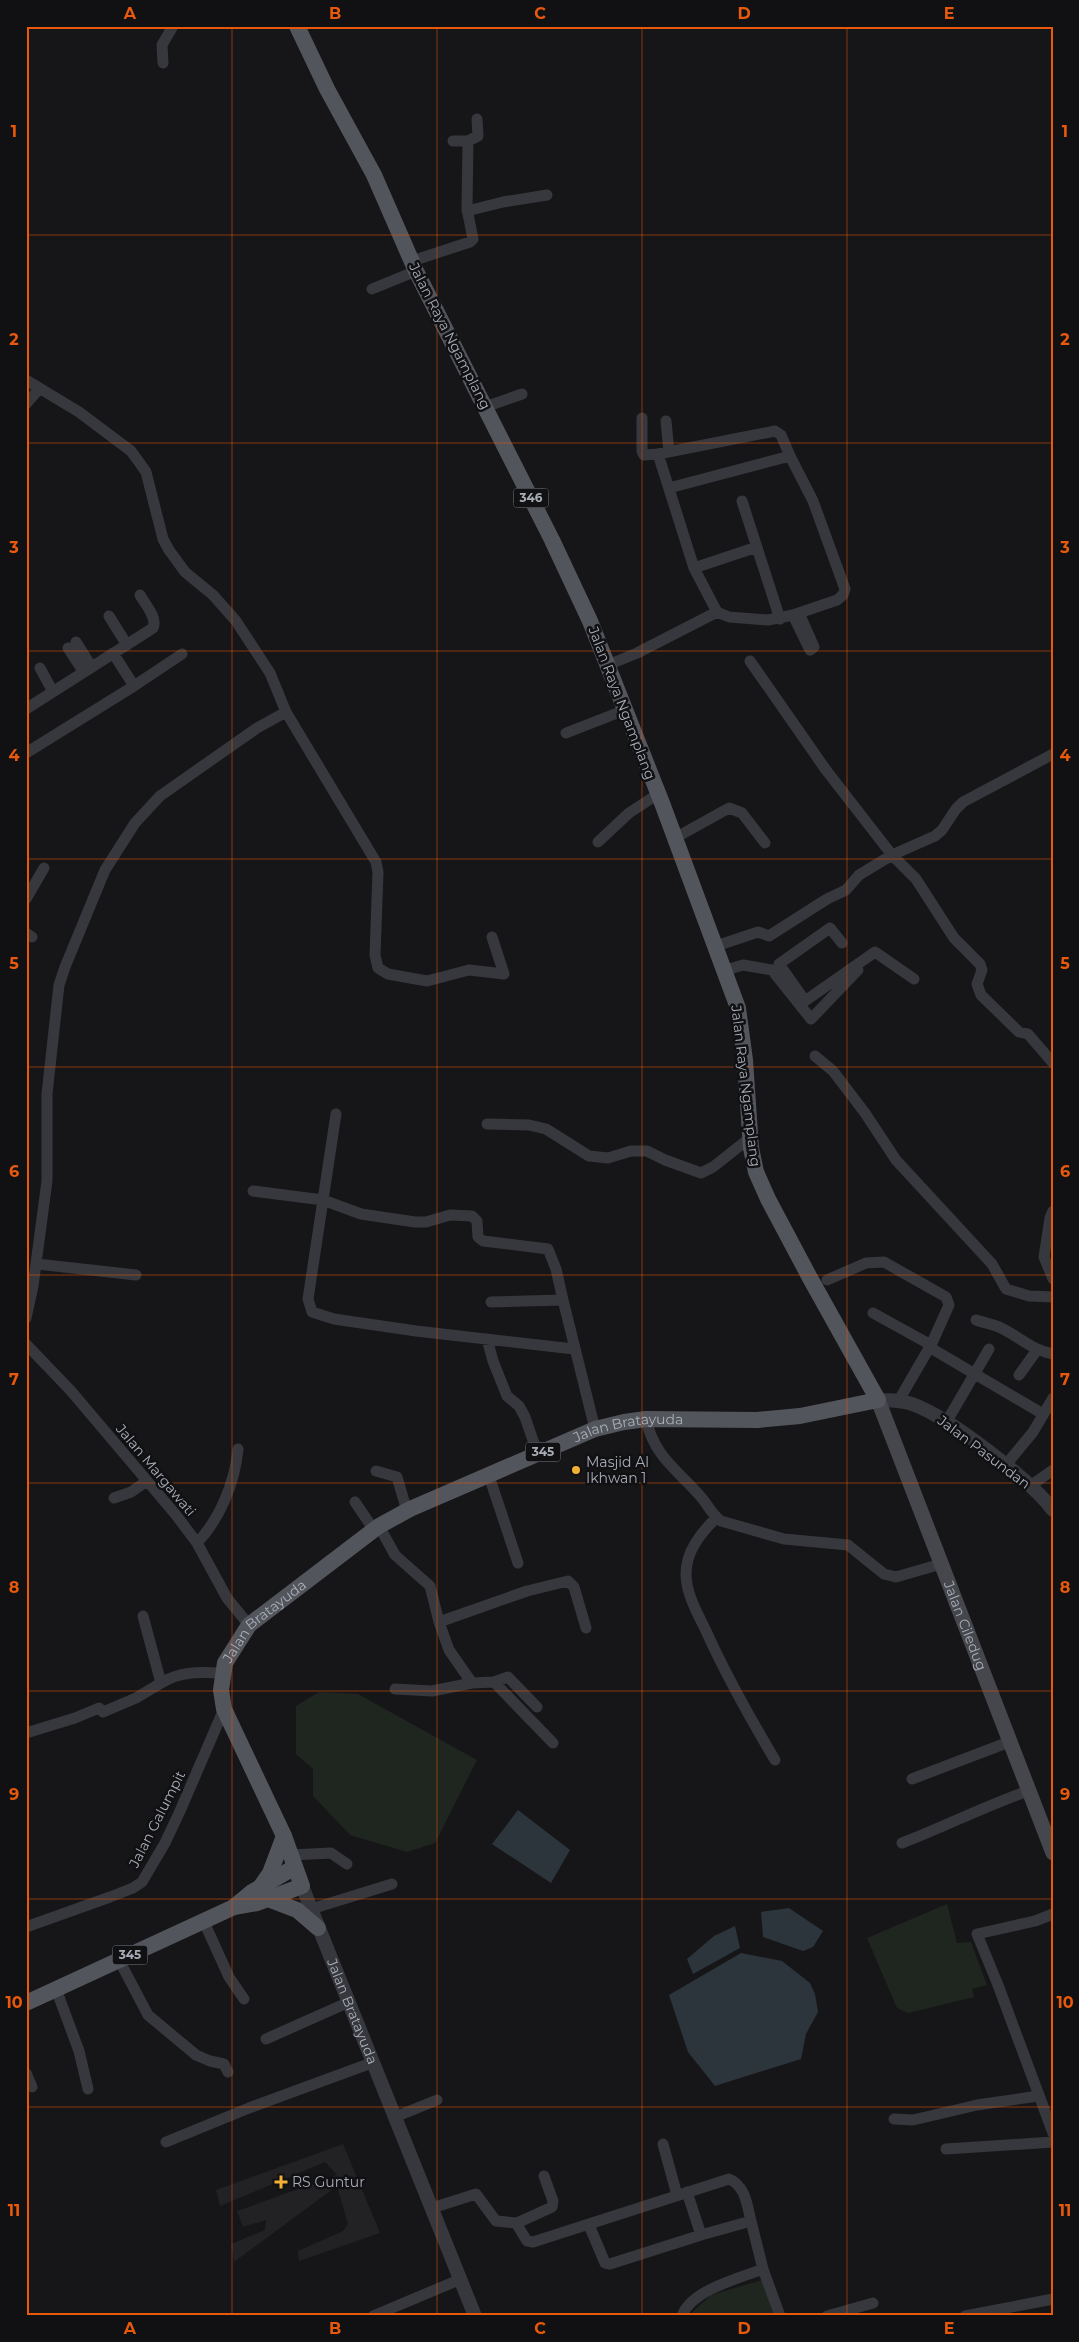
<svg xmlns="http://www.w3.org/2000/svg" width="1079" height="2342" font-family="Montserrat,sans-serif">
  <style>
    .built { fill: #222225 }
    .green { fill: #1e261f }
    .water { fill: #2c353c }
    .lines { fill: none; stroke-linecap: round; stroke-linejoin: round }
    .minor { stroke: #37383d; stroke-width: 11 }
    .tertiary { stroke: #37383d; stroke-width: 14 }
    .secondary { stroke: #45474d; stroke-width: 15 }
    .primary { stroke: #53555c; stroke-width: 16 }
    .grid { fill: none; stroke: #e8590c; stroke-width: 1; stroke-opacity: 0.55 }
    .poi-dot { fill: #f2b134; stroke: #111113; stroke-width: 2 }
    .labels { text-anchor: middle; stroke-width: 5; stroke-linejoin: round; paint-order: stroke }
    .shield { fill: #111113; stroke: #7b7e86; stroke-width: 1 }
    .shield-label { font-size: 12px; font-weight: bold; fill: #a8adb8 }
    .street-label { font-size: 14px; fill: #a8adb8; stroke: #111113 }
    .poi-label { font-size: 14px; fill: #a8adb8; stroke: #111113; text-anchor: start }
    .neatline { fill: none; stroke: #e8590c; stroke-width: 2 }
    .grid-label { font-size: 16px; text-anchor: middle; font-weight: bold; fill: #e8590c }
  </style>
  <rect width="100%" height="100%" fill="#161618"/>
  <path class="built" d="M343,2144L380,2233L299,2261L298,2251L343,2231L348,2224L337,2186L234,2262L231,2244L265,2230L266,2220L243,2227L237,2211L337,2175L325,2162L220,2206L216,2190Z"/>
  <path class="green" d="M319,1692L358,1694L477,1760L435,1843L407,1852L350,1835L313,1796V1769L296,1754V1706Z
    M947,1904L957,1943L971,1942L987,1985L972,1989L974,1997L908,2013L897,2008L867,1938Z
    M762,2280L774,2316H688L711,2295Z"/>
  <path class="water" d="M518,1810L570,1850L551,1883L492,1844Z
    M789,1908L823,1931L813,1947L803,1951L763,1937L761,1912Z
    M735,1926L740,1948L693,1974L687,1959L714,1936Z
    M741,1953L782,1961L810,1983L815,1994L818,2012L806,2034L801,2059L715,2086L688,2052L669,1995Z"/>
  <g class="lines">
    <path class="minor" d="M163,63L162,45L173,26
      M468,141L478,136L477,119
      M467,211L503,202L547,195
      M412,261L470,242L473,239L467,209L468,141H453
      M372,289L416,271
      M26,380L79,412L131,451L139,462L146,472L163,539L169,550L185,572L213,595L236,621L270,673L286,712L376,862L378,872L375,955L378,968L388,974L427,981L469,970L504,974L492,937
      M26,404L39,389
      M485,407L522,394
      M642,418V451L644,455L658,454
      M666,421L669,452
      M669,488L790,456L813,501L845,589L843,595L837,600L793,615L768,620L729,617L717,612L694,568L658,454L775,431L781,435L790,456
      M742,501L780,619
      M694,568L757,547
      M793,615L810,650L814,647L799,613
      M109,616L127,645
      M76,642L91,666
      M68,648L83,671
      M750,661L826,770L892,855L916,879L954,938L980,964L982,970L977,984L981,995L1019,1032L1028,1034L1053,1063
      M608,665L637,653L717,612
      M40,668L53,692
      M134,686L182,654
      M26,709L153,628C158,618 145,604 140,595
      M566,733L625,710
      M26,753L134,686L113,653
      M675,838L729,808L742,813L765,843
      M598,842L629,813L658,794
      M26,899L44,868
      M26,933L32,937
      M842,943L830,928L779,964L805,1001L875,952L914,979
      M716,946L758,932L769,936L827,899L846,890L859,875L892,855L935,836L942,830L956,809L963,802L1053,754
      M726,970L743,965L772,970L811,1019L858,970
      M815,1056L833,1071L865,1113L896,1160L992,1264L1006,1289L1029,1296L1053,1297
      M336,1114L308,1299L312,1312L334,1319L416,1331L574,1349
      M487,1124L529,1125L546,1129L589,1156L608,1158L631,1151H647L665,1160L701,1173L713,1167L751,1137
      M253,1191L323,1200L361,1214L415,1222H426L450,1215L472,1216L477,1221L478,1237L483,1241L548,1249L556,1269L563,1300
      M1053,1211L1050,1218L1044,1257L1053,1279
      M37,1264L136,1275
      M827,1280L866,1263L884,1262L946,1297L949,1305L932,1343L899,1400
      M491,1302L563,1300L595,1429
      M873,1313L931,1345
      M26,1318L33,1286L47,1181V1094L59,985L65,967L105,870L135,823L160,796L257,728L286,712
      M976,1320C984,1323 995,1324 1003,1329C1021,1338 1032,1350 1053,1354
      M487,1339L493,1361L507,1396L519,1406L525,1417L538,1455
      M26,1344L71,1391L176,1515L197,1543L227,1598L249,1625
      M929,1347L1043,1414
      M1019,1375L1037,1350
      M646,1419C654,1457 678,1470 701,1497C708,1505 712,1515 721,1521L784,1539L848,1545L884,1574L896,1577L941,1564
      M947,1421L989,1349
      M1005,1466L1033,1432L1053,1398
      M376,1471L397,1477L407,1511
      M489,1476L518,1563
      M1030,1486L1053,1470
      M114,1498L131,1492L147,1481
      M355,1502L374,1530
      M716,1518C701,1533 686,1551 686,1574C686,1594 698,1614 706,1631C726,1675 750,1718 775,1760
      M379,1526L395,1555L430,1586L439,1622L449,1650L472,1683L432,1691L395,1689
      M197,1543C220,1519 235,1482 238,1449
      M143,1616L161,1683C180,1671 199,1672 222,1673
      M439,1622L527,1591L568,1581L574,1587L586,1628
      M494,1682L508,1677L537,1707
      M472,1683L494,1682L553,1743
      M26,1733L75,1718L99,1708L103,1712L136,1698L161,1683
      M912,1779L1009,1742
      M902,1843C944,1827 985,1806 1028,1791
      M291,1855L331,1853L347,1864
      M311,1909L392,1884
      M1053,1914L1035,1921L977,1934L998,1985L1053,2133
      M204,1922L229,1977L244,1999
      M26,1927L110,1897L133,1888L142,1882L165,1843L180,1811L224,1709
      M119,1960L148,2015L196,2055L210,2061L224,2064L228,2072
      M56,1989L79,2051L88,2089
      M266,2039L349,2002
      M26,2073L32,2087
      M395,2117L437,2100
      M894,2119L913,2120L977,2105L1038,2096
      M166,2142L249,2108L374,2062
      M663,2144L677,2195
      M946,2149L1053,2142
      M432,2208L476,2194L496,2221L516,2223L527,2241L533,2242L729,2179C746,2186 747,2206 751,2221
      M517,2223L552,2207L553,2201L544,2176
      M589,2225L605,2263L610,2264L701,2235L687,2192
      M701,2235L751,2221L763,2269L780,2316
      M373,2316L461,2279
      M682,2316C691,2290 740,2278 763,2269
      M827,2316L873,2303
      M965,2316L1053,2299"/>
    <g class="tertiary">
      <path d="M878,1400C890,1400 901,1400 912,1404C949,1417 1029,1479 1053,1510"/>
      <path id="s1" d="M302,1886L475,2316"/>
    </g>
    <path class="secondary" id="s2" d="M878,1400L1053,1853"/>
    <g class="primary">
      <path d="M261,1886L270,1873L284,1836"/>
      <path d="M268,1899L297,1910L318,1928"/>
      <path d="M235,1906L252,1892L295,1867"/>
      <path id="s3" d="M26,2003L234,1907L257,1903L302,1886L284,1836L224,1709L221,1690L225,1663L249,1625L379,1526L410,1509L595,1429L624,1422L646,1419L757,1420L800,1416L878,1400L810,1278L768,1199L756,1172L751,1148L745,1060L738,1008L662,803L590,621L552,540L416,271L374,175L327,89L297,26"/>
    </g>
  </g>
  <path class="grid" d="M232,26V2316M437,26V2316M642,26V2316M847,26V2316M26,235H1053M26,443H1053M26,651H1053M26,859H1053M26,1067H1053M26,1275H1053M26,1483H1053M26,1691H1053M26,1899H1053M26,2107H1053"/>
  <g class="poi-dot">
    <circle cx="576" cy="1470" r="5"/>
    <path d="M278.5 2174.5h5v5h5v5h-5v5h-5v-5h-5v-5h5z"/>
  </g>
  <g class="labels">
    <g class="shield">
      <rect x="513.5" y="488.5" width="35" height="19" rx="4"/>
      <rect x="525.5" y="1442.5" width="35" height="19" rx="4"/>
      <rect x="112.5" y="1945.5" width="35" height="19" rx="4"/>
    </g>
    <g class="shield-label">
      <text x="531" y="502">346</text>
      <text x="543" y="1456">345</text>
      <text x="130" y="1959">345</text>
    </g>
    <g class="street-label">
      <text transform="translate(450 336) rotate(63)" y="5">Jalan Raya Ngamplang</text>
      <text transform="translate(622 703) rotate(69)" y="5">Jalan Raya Ngamplang</text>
      <text transform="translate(746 1086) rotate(83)" y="5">Jalan Raya Ngamplang</text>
      <text dy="5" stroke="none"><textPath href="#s3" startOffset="1019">Jalan Bratayuda</textPath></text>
      <text transform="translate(984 1452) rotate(37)" y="5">Jalan Pasundan</text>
      <text transform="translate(156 1470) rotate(50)" y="5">Jalan Margawati</text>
      <text dy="5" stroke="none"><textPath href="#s3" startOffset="599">Jalan Bratayuda</textPath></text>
      <text dy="5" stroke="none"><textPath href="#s2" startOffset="242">Jalan Ciledug</textPath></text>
      <text transform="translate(157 1819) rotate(-63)" y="5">Jalan Galumpit</text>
      <text dy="5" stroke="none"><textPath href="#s1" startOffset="135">Jalan Bratayuda</textPath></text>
    </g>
    <g class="poi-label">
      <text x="586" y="1467">Masjid Al<tspan x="586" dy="16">Ikhwan 1</tspan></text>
      <text x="292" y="2187">RS Guntur</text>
    </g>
  </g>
  <rect width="1079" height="2342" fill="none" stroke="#111113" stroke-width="55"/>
  <rect x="28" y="28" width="1024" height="2286" class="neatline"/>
  <g class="grid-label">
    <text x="130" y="19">A</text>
    <text x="335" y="19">B</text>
    <text x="540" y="19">C</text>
    <text x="744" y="19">D</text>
    <text x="949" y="19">E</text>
    <text x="14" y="137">1</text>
    <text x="1065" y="137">1</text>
    <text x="14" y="345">2</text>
    <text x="1065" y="345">2</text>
    <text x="14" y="553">3</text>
    <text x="1065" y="553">3</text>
    <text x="14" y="761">4</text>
    <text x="1065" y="761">4</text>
    <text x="14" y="969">5</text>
    <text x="1065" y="969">5</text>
    <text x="14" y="1177">6</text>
    <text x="1065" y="1177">6</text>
    <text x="14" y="1385">7</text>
    <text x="1065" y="1385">7</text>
    <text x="14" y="1593">8</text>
    <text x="1065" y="1593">8</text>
    <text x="14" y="1800">9</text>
    <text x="1065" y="1800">9</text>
    <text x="14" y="2008">10</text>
    <text x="1065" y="2008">10</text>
    <text x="14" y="2216">11</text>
    <text x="1065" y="2216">11</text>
    <text x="130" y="2334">A</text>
    <text x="335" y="2334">B</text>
    <text x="540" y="2334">C</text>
    <text x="744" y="2334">D</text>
    <text x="949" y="2334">E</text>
  </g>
</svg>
